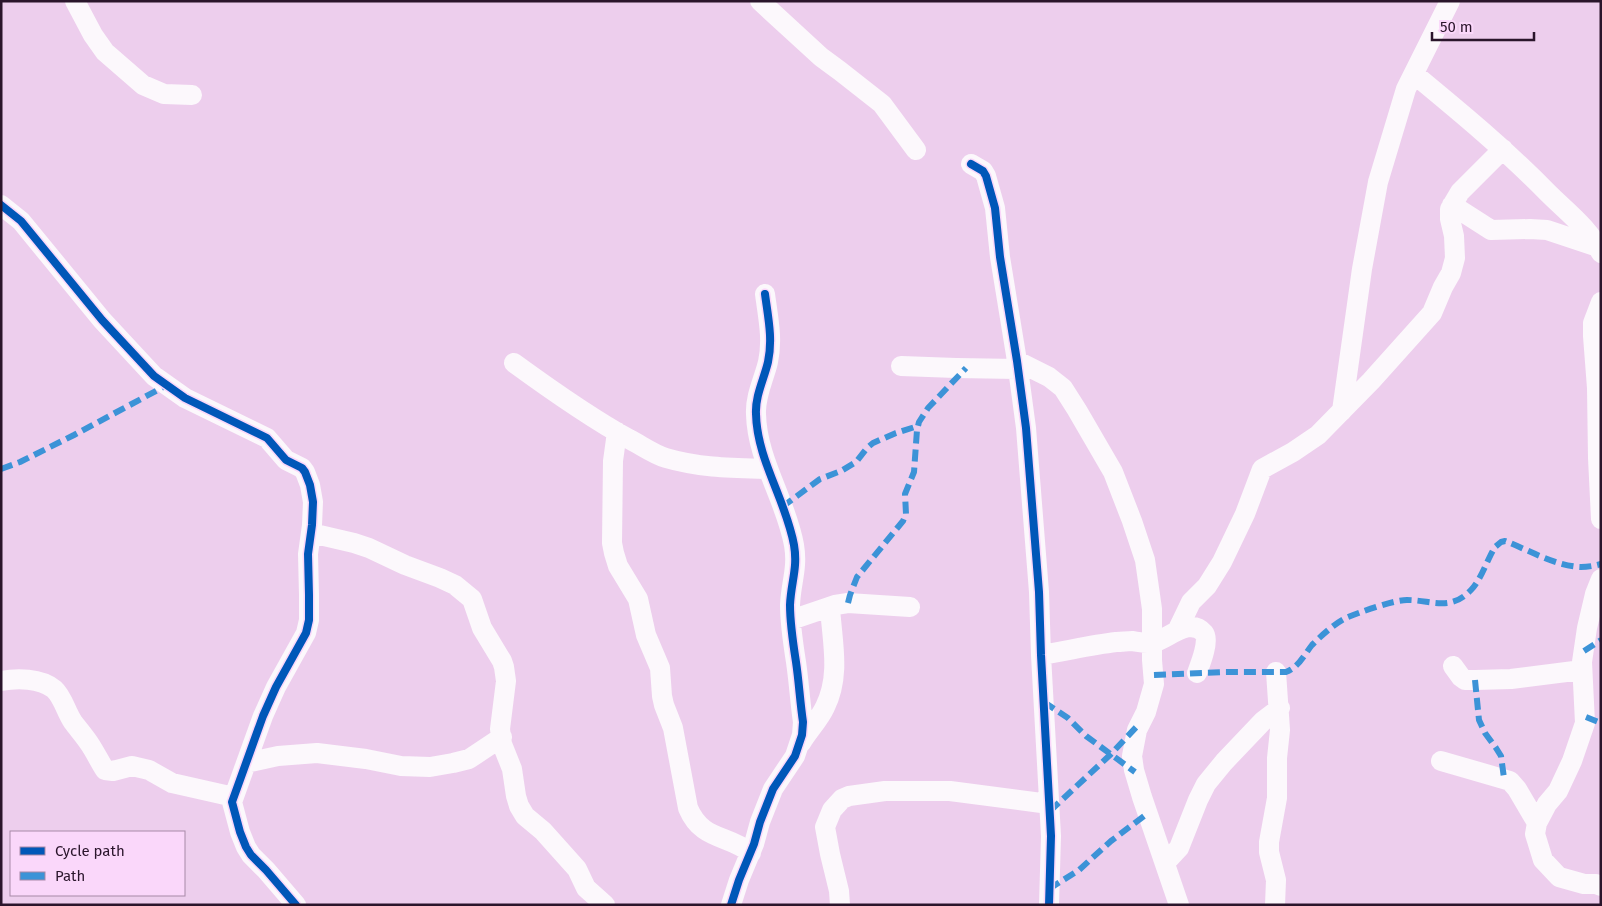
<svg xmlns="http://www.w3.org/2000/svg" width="1602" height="906" font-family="'Fira Sans',sans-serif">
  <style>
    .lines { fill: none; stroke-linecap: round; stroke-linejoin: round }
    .minor { stroke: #fcf8fc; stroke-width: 20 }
    .quiet { stroke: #3c93d7; stroke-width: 6; stroke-dasharray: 12 6; stroke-linecap: butt }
    .cycleway-casing { stroke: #fad7fa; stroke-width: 11 }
    .cycleway { stroke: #0057b8; stroke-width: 8 }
  </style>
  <rect width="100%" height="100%" fill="#edceed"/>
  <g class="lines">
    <path class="minor" d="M75,1L93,35L105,52L143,85L164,94L192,95
      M760,1L821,57L840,71L882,104L916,150
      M1414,74C1460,112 1506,150 1548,193C1567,212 1589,228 1601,253
      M971,164L983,171L986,176L995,208L1000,257L1017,361L1026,428L1039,592L1041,655L1051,836L1049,905
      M1,205L21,221L102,320L154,376L185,398L267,438L286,460L302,468L305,472L310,485L313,502L312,525L308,554L309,595V620L306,633L276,687L263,716L232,802L240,832L246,847L251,855L266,870L296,905
      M1452,205L1491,230L1530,229L1547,230L1598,247
      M1601,302L1593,323V336L1597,388L1598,458L1601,519
      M1017,361L1049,377L1063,388L1077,410L1113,472L1132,521L1145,560L1152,609V660L1154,684L1146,712L1137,730L1132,756L1134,770L1142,797L1179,905
      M514,363C551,390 589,417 629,439C641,445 653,454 666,458C700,468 734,468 768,469
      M901,366L956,368L1018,369
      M1342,411L1362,269L1378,182L1406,89L1450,1
      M617,432L613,461L612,543L614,553L618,566L638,599L646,635L660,668L662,696L664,705L673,728L688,808C702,841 727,834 751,853
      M311,533L354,543L369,548L405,565L440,578L455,585L472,599L482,628L502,661L504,667L506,681L500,729L502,744L512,769L516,796L519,806L525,816L543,831L577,869L586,888L605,905
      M1601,579L1595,594L1587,628L1582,662L1585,723L1572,761L1558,791L1547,804L1537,823L1535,834L1543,860L1559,877L1584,884H1596L1601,886
      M791,620L835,605L848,603L910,607
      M1178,629L1191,602L1207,586L1222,562L1245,514L1262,469L1293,452L1318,435L1371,381L1432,313L1443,287L1451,273L1455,258L1454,236L1450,219V209L1460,192L1503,149
      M1041,655C1066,651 1091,645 1116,642C1122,642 1127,641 1132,641C1139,642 1147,644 1155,642C1169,638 1190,617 1204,633C1210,640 1200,665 1197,673
      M1453,666L1461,677L1465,680H1475L1511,679L1582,670
      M1,681C17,678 40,678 54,689C63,697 66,712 73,722C79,730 86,738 91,746C96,754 100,762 105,770L113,771L132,766L149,770L172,783L234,797
      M801,743C808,731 819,720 825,707C841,675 832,641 830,607
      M1441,761L1510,781L1517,789L1537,823
      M246,763L278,756L317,753L366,759L401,766L430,767L453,763L469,759L502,737
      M1165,863L1179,848L1198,800L1206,784L1224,762L1263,721L1280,708
      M731,905L739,880L754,844L760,822L773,789L795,756L802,735L803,722C800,702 799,682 796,662C793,643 790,624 790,605C791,582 798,568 794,545C786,500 757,460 756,414C755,396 764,379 768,362C773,339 768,317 765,294
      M840,905L839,891L830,854L825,827L832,810L842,799L849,796L885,791H950L1049,804
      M1275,905L1276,880L1269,852V842L1277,798V758L1280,730L1276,672"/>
    <path class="quiet" d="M1,469L20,462L74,435L167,385
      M782,507L820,479L841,471L856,462L867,448L873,443L896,433L918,426
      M848,603L850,595L857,577L903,521L906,514L905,494L914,472L917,430L919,422L928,408L966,368
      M1584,651L1601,640
      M1154,675L1223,672H1286C1299,667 1304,655 1312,645C1322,635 1335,623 1348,617C1361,612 1393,600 1407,600C1432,600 1450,612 1471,590C1481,580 1487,560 1495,547L1501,542L1505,541C1529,550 1555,566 1581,567C1587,567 1594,566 1601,564
      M1475,680L1479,720L1485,733L1496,748L1501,756L1504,778
      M1044,702L1068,718L1086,736L1135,772
      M1586,717L1601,723
      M1050,811L1111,754L1140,723
      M1049,889L1079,870L1111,841L1148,813"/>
    <defs>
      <path id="cycleway" d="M971,164L983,171L986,176L995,208L1000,257L1017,361L1026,428L1039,592L1041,655L1051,836L1049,905
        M1,205L21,221L102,320L154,376L185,398L267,438L286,460L302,468L305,472L310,485L313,502L312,525L308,554L309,595V620L306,633L276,687L263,716L232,802L240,832L246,847L251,855L266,870L296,905
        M731,905L739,880L754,844L760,822L773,789L795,756L802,735L803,722C800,702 799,682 796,662C793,643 790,624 790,605C791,582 798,568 794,545C786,500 757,460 756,414C755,396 764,379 768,362C773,339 768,317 765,294"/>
    </defs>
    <use href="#cycleway" class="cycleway-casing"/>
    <use href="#cycleway" class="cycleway"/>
  </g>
  <rect width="1602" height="906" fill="none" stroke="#2a152b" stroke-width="5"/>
  <rect x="10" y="831" width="175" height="65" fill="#fad7fa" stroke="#a789a7"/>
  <rect x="20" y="847" width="25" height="8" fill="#0057b8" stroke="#a789a7"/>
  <text x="55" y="856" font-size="15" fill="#2a152b">Cycle path</text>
  <rect x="20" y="872" width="25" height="8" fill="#3c93d7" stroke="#a789a7"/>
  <text x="55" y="881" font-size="15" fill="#2a152b">Path</text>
  <path d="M1432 32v8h102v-8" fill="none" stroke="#2a152b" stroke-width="2.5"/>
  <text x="1440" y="32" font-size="15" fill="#2a152b" stroke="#fad7fa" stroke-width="4" paint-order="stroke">50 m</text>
</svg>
